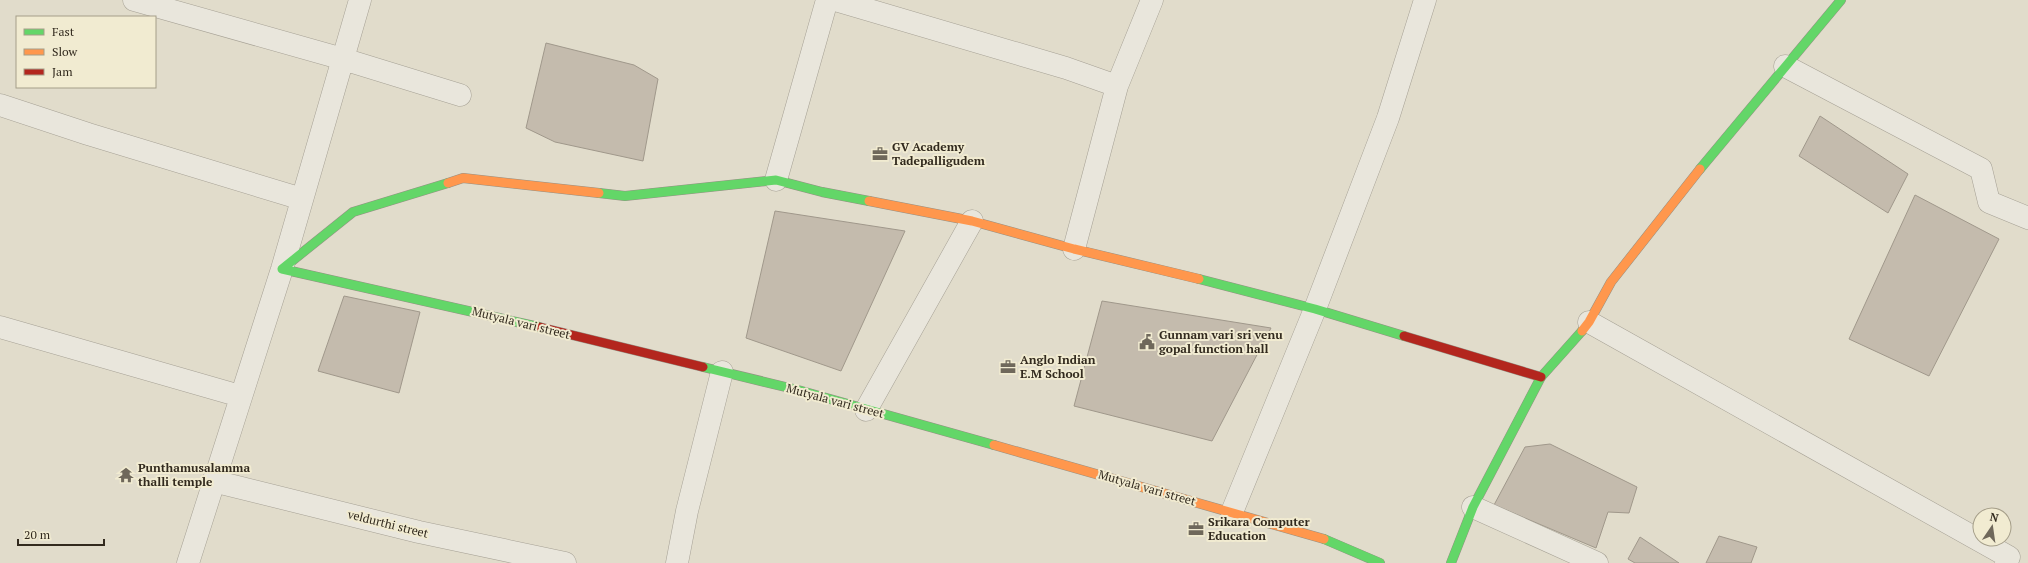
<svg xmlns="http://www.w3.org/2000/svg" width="2028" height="563" font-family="'PT Serif',serif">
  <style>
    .building { fill: #c4bbad; stroke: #a0988b }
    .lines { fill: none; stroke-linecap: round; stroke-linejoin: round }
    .street-casing { stroke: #a6a195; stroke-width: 23 }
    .fast-casing { stroke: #959084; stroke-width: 10 }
    .slow-casing { stroke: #959084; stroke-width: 10 }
    .jam-casing { stroke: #959084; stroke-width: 10 }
    .street { stroke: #e9e6dc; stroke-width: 22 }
    .fast { stroke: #63d668; stroke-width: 9 }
    .slow { stroke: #ff974d; stroke-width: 9 }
    .jam { stroke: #b3261e; stroke-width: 9 }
    .labels { text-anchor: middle; stroke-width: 4; stroke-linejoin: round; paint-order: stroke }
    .poi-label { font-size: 12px; font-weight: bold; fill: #322a1e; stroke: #f1ebd1; text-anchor: start }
    .street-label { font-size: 12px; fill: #322a1e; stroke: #f1ebd1 }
  </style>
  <rect width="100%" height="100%" fill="#e1dccb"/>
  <path class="building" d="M546,43L634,65L658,79L643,161L555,142L526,128Z
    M1820,116L1908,174L1888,213L1799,156Z
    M1915,195L1999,239L1929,376L1849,339Z
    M775,211L905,231L841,371L746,338Z
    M344,296L420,312L399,393L318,371Z
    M1102,301L1271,328L1212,441L1074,406Z
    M1550,444L1637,487L1629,513L1608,512L1596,548L1494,505L1525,447Z
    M1719,536L1757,547L1751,563H1706Z
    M1640,537L1679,563H1635L1628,559Z"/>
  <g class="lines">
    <defs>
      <path id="street" d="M134,0L343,59L460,95
        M835,0L1066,68L1117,86
        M1785,66L1981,169L1989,202L2028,218
        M0,105L88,134L302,199
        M776,180L827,0
        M1074,249L1117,86L1152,0
        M1589,322L2009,557L2006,563
        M0,327L240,396
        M866,410L972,221
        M213,481L419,532L565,563
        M1473,507L1597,563
        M1232,512L1315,309L1388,118L1425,0
        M188,563L282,269L360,0
        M677,563L687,511L722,372"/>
      <path id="fast" d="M1700,169L1841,0
        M599,193L625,196L776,180L822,192L869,201
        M282,269L353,212L448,183
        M282,269L539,327
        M1199,279L1315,309L1404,336
        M703,367L798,390L994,445
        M1324,539L1380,563
        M1451,563L1473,507L1541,377L1582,331"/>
      <path id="slow" d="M448,183L463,178L599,193
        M869,201L972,221L1074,249L1199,279
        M1582,331L1589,322L1611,282L1700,169
        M994,445L1324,539"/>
      <path id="jam" d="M539,327L703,367
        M1404,336L1541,377"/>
    </defs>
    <use href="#street" class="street-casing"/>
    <use href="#fast" class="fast-casing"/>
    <use href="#slow" class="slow-casing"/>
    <use href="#jam" class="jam-casing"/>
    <use href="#street" class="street"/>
    <use href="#fast" class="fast"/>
    <use href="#slow" class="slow"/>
    <use href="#jam" class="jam"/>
  </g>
  <defs>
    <symbol id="office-bare" viewBox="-9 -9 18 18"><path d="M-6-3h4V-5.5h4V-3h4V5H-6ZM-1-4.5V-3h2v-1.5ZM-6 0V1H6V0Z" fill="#6f685b" stroke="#f1ebd1" stroke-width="2.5" paint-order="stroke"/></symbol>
    <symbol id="civic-bare" viewBox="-9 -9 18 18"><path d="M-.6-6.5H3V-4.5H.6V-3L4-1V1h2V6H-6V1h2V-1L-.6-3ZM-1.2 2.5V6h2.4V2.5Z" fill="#6f685b" stroke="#f1ebd1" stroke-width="2.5" paint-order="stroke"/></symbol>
    <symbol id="temple-bare" viewBox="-9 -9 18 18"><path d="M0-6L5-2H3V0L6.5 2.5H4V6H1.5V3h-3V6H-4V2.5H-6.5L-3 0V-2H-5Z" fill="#6f685b" stroke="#f1ebd1" stroke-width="2.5" paint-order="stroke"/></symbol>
  </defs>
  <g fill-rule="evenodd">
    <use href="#office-bare" x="869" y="143" width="22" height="22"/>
    <use href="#civic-bare" x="1136" y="331" width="22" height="22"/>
    <use href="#office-bare" x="997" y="356" width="22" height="22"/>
    <use href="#temple-bare" x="115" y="464" width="22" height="22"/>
    <use href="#office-bare" x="1185" y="518" width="22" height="22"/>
  </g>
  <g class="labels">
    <g class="poi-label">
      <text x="892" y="151">GV Academy<tspan x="892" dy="14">Tadepalligudem</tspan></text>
      <text x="1159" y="339">Gunnam vari sri venu<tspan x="1159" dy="14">gopal function hall</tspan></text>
      <text x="1020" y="364">Anglo Indian<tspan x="1020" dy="14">E.M School</tspan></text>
      <text x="138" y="472">Punthamusalamma<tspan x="138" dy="14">thalli temple</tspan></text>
      <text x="1208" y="526">Srikara Computer<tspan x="1208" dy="14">Education</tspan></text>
    </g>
    <g class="street-label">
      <text transform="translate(521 323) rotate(14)" y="4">Mutyala vari street</text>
      <text transform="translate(835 401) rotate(15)" y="4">Mutyala vari street</text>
      <text transform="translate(1147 488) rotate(16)" y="4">Mutyala vari street</text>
      <text transform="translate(388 524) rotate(14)" y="4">veldurthi street</text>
    </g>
  </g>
  <rect x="16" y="16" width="140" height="72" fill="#f1ebd1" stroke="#a59e89"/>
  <rect x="24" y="29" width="20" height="6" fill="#63d668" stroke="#a59e89"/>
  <text x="52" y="36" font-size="12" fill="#322a1e">Fast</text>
  <rect x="24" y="49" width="20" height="6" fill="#ff974d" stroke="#a59e89"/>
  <text x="52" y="56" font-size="12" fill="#322a1e">Slow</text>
  <rect x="24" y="69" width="20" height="6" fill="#b3261e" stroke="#a59e89"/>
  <text x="52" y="76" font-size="12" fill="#322a1e">Jam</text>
  <g transform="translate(1992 527) rotate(13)"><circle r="19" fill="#f1ebd1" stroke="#a59e89"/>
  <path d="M0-3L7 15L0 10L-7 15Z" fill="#6f685b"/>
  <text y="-6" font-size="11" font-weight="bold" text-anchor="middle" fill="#322a1e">N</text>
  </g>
  <path d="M18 539v6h86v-6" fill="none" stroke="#322a1e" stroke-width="2"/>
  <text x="24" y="539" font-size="12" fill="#322a1e" stroke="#f1ebd1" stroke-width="3" paint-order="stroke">20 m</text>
</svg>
